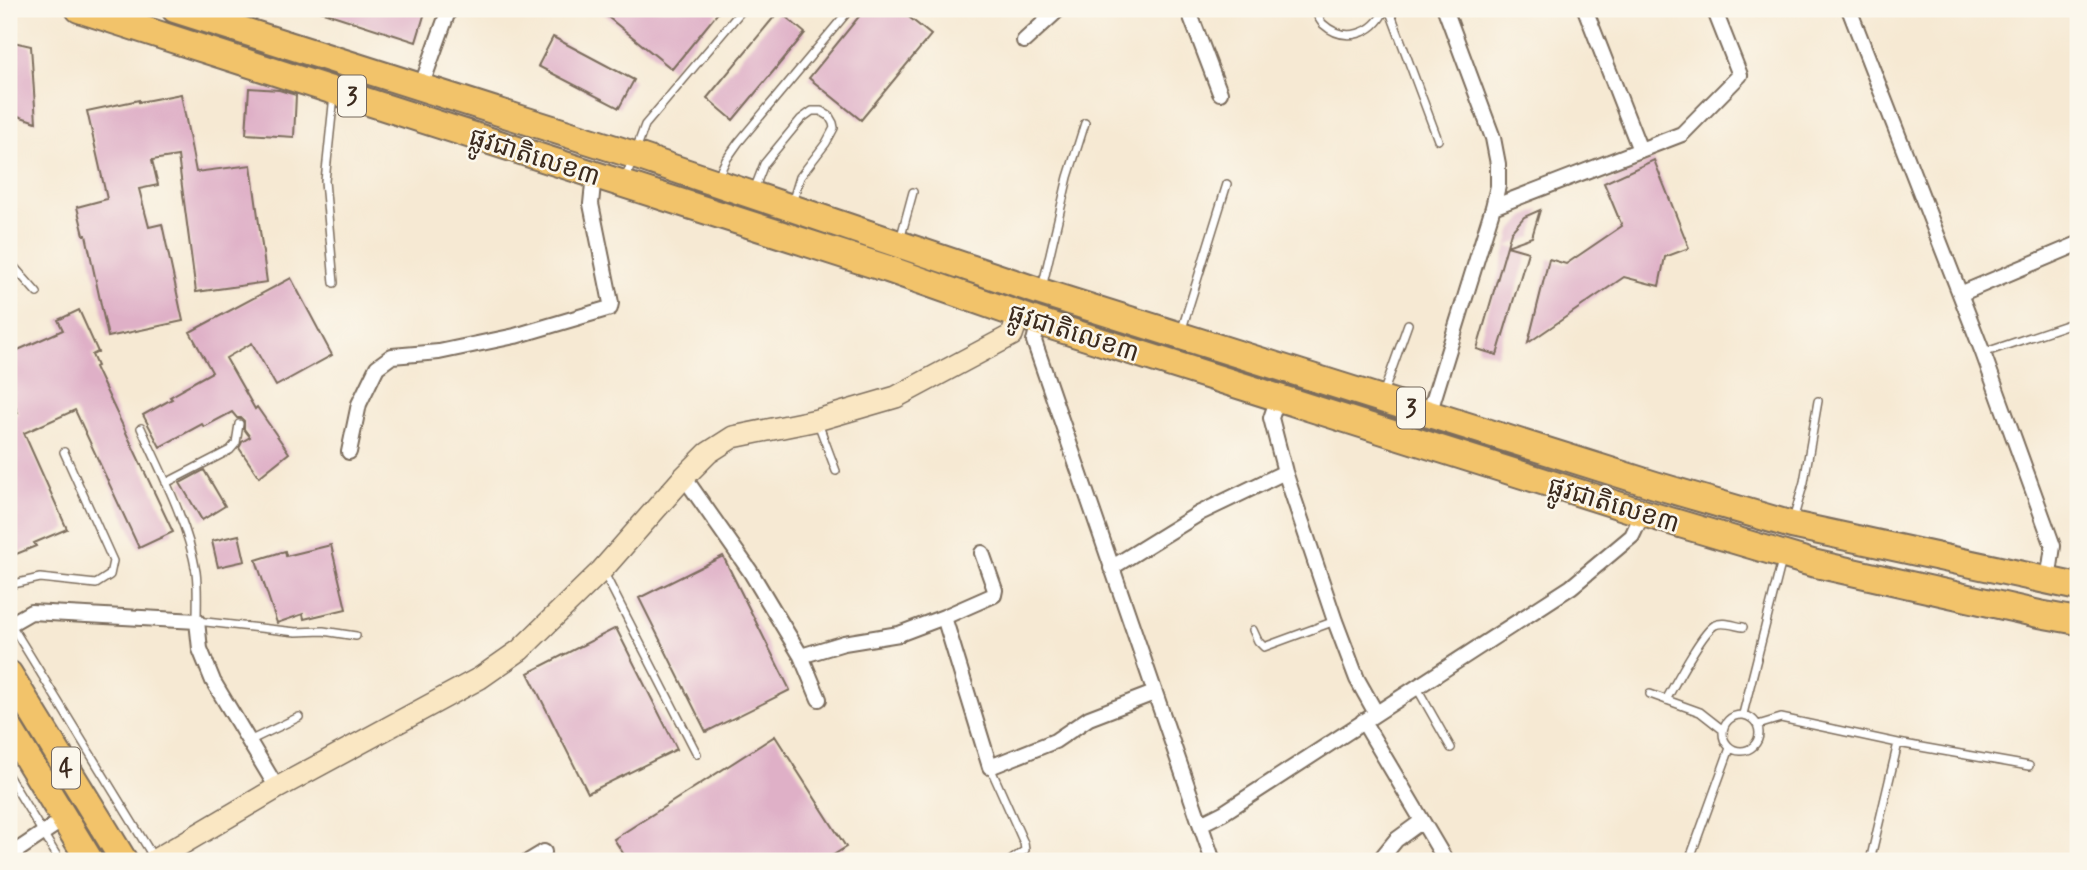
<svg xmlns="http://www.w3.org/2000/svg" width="2087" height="870" font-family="Mynerve,'Noto Sans Khmer',sans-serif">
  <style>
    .building { fill: #dfb0c7 }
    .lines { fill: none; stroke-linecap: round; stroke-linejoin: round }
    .lane-casing { stroke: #7c6d5d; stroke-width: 10 }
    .street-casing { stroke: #7c6d5d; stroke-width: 18 }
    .secondary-casing { stroke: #7c6d5d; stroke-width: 24 }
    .highway-casing { stroke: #7c6d5d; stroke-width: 30 }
    .lane { stroke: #fff; stroke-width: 7 }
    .street { stroke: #fff; stroke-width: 14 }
    .secondary { stroke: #fae7c3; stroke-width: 21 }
    .highway { stroke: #f2c36a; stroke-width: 26 }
    .labels { text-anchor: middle; stroke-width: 5; stroke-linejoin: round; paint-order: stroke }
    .shield { fill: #fbf7ec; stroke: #75685c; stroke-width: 2 }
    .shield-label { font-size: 24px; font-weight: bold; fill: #3b2a1e }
    .street-label { font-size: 26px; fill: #3b2a1e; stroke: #fbf7ec }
  </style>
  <rect width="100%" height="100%" fill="#fbf7ec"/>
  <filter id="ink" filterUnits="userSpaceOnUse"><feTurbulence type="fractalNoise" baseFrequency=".0143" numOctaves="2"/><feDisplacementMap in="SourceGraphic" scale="14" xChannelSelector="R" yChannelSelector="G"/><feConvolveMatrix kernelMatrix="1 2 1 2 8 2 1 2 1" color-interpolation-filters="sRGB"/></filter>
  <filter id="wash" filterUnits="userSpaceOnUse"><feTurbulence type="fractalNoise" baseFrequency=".00686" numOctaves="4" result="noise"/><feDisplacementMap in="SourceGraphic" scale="28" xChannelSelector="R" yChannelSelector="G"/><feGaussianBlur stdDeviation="1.57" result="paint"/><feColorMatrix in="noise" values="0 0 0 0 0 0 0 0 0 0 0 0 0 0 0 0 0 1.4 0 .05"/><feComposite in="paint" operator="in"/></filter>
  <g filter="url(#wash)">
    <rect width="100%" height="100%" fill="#f6e9d3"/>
    <g id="blocks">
      <path class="building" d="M320,9H426L416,42L320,11Z
        M598,9H721L672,69Z
        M865,9H899L931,35L861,120L809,78Z
        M779,11L805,33L733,120L707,98Z
        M553,37L634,80L619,108L538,66Z
        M9,41L31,46L36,122L9,113Z
        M249,88L279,90L296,95L294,137L246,134Z
        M181,94L196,172L251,165L267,282L196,292L178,156L152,160L158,185L139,189L149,227L162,224L183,321L108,337L86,235H84L77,207L107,199L87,111L139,100V102Z
        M1654,160L1689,248L1665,257L1659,286L1624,277L1528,343L1549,259L1566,264L1622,226L1604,183Z
        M1540,210L1532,237L1507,246L1511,232L1524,217Z
        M1507,246L1528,252L1497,355L1477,349Z
        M291,278L332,355L276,386L252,343L226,358L255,409L257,407L289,453L259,477L239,448L242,442L250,437L244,429V421L241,418H237L232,412L204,427L202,424L160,447L143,415L172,399L170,397L184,389L183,388L212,372L190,332Z
        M79,310L98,352L92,355L97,366L95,367L173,532L139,548L75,410L24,433L67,529L34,543L36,546L9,557V418L18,413L9,393V354L63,330L58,320Z
        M204,470L225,506L202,520L180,483Z
        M239,535L245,561L218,567L212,541Z
        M331,545L346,609L304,619L303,614L277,623L256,560L285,551L286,556Z
        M723,556L790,690L706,732L639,598Z
        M616,628L677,749L588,793L528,673Z
        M775,736L846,847L824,861H628L614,839Z"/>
    </g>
  </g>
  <g filter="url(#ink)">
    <use href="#blocks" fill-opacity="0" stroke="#7c6d5d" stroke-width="2"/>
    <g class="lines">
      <defs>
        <path id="lane" d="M1314,9C1317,14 1319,20 1323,24C1345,44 1374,34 1385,9
          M1389,9L1438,140
          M9,24L14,9
          M334,95L325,181L334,283
          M717,178L726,160L738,143L850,9
          M625,180L645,125L743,9
          M754,190L764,164L801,119L812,111H821L829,116L833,123L834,128L826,143L800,177L792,203
          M900,240L913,192
          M9,261L37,293
          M1042,288L1068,177L1085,123
          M1181,332L1227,184
          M1983,353L2078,321
          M1383,394L1408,324
          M818,423L836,471
          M141,428C161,472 188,523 196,572C198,587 197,605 197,621L296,632L323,631L356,636
          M166,483L230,450L236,443L239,424
          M1793,520L1804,482L1818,401
          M603,571L697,754
          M9,585L40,578L96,584L110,575L113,561L64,452
          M10,623L154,858
          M1253,630L1258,641L1264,647L1335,621
          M1417,688L1451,748
          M1650,694L1700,712L1723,730
          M1666,700C1675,684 1702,632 1715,625C1723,621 1735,626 1743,627
          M1743,714L1782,560
          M1723 733a18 18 0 1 1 36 0a18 18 0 1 1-36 0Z
          M1758,725L1781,718L1898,743L2029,766
          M249,741L299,717
          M990,767L1024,843L1025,850L1010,861
          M9,777L60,861
          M1650,861L1651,860
          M1689,861L1730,748
          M1870,861L1898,743"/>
        <path id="street" d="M1188,9L1220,93
          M1585,9L1640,150
          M1849,9L1983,353L2053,546L2048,581
          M1024,41L1059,9
          M421,87L449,9
          M1493,207L1682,134L1740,75L1714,9
          M1960,294L2078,244
          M1039,322L1034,341L1213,861
          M1278,398L1271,418L1285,472L1335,621L1357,679L1376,713
          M1429,414L1493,207L1498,186V164L1493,138L1445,9
          M349,452L359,404L377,367L392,356L439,352L515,336L610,308L611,303L591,204L594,174
          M684,477L750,571L801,656L819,699
          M1111,568L1200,513L1285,472
          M944,617L990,767L1055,741L1089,718L1154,693
          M10,624L31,612L197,621L200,649L213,681L277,788
          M801,656L844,643L899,634L944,617L994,595L995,590L982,553
          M1363,721L1446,861
          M1201,824L1223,813L1571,587L1632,536L1643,513
          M9,856L64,819
          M529,861L544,852
          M1379,861L1396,840L1422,821"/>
        <path id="secondary" d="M153,861L277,788L480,678L520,650L602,570L684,477L708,453L733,437L817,420L896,397L1012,335L1019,314"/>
        <path id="highway" d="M79,9L888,269L1039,322L1643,513L1812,563L2039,614L2078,621
          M175,9L634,155L1041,292L1655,485L1792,525L2078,587
          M9,674L124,861
          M9,728L90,861"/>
      </defs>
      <use href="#lane" class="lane-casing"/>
      <use href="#street" class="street-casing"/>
      <use href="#secondary" class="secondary-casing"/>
      <use href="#highway" class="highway-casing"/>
      <use href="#lane" class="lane"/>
      <use href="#street" class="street"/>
      <use href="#secondary" class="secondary"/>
      <use href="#highway" class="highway"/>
    </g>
  </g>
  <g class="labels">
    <g class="shield">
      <rect x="338" y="75.5" width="28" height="41" rx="5"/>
      <rect x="1397" y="387.5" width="28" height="41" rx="5"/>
      <rect x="52" y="747.5" width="28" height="41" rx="5"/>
    </g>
    <g class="shield-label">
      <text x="352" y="104">3</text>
      <text x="1411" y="416">3</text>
      <text x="66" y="776">4</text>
    </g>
    <g class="street-label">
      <text transform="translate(535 156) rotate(18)" y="9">ផ្លូវជាតិលេខ៣</text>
      <text transform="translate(1074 332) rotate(18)" y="9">ផ្លូវជាតិលេខ៣</text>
      <text transform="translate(1614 504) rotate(17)" y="9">ផ្លូវជាតិលេខ៣</text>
    </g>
  </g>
  <rect width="2087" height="870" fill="none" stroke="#fbf7ec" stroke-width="35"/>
</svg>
